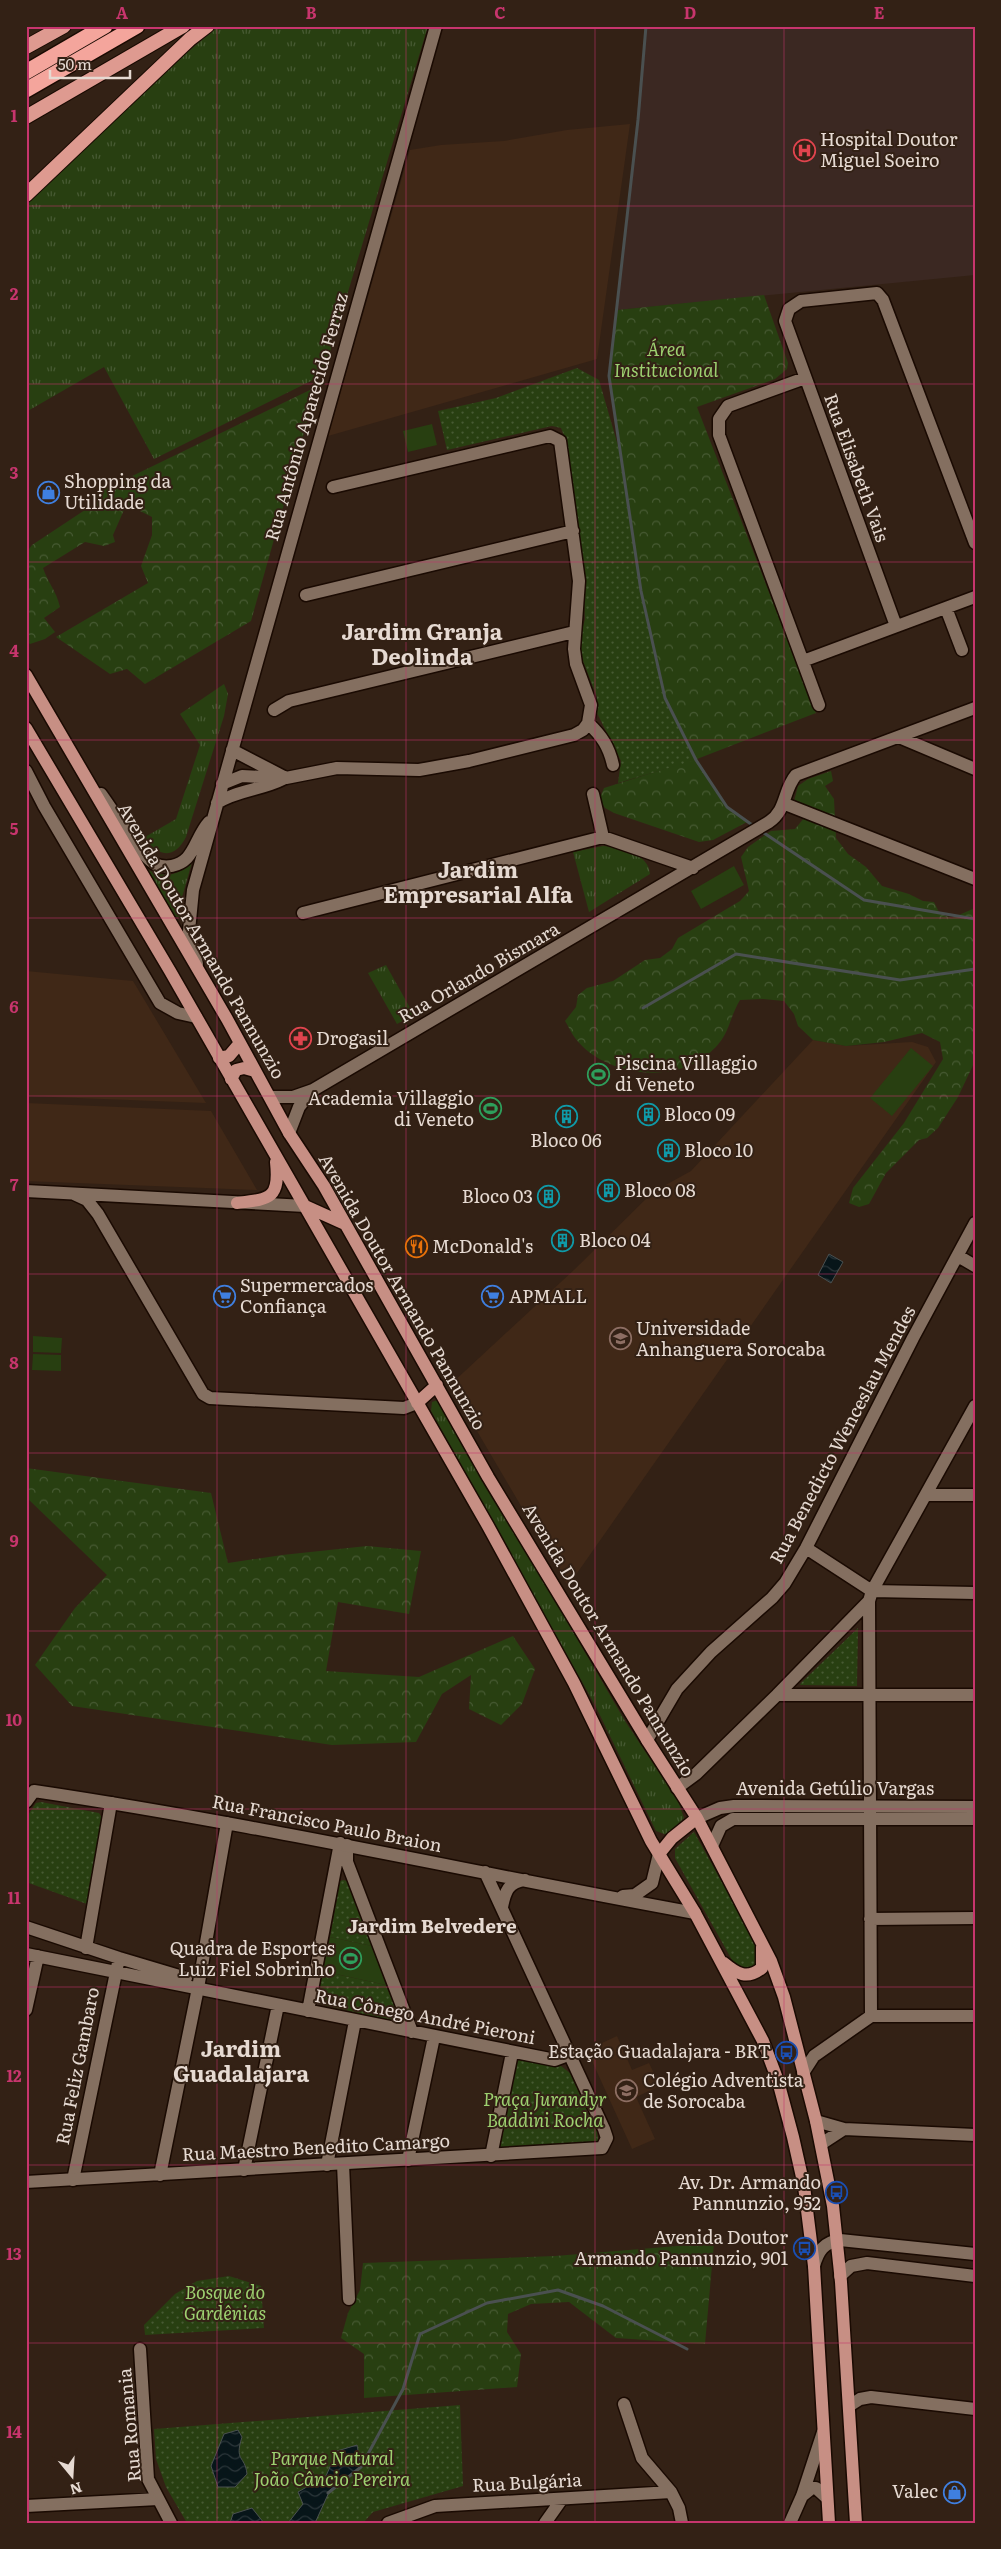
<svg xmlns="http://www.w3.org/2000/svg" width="1001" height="2549" font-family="Literata,serif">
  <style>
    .built { fill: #402817 }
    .medical { fill: #3b2822 }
    .grass { fill: url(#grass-tufts) }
    .forest { fill: url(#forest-crowns) }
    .park { fill: url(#park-dots) }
    .garden { fill: #283f11 }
    .water { fill: url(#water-waves); stroke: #4a5050 }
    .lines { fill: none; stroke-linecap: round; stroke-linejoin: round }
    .stream { stroke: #4a5050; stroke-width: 3 }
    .minor-casing { stroke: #1a0a02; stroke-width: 15 }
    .tertiary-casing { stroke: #1a0a02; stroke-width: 15 }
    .primary-casing { stroke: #1a0a02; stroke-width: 15 }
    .trunk-casing { stroke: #1a0a02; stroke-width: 16 }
    .motorway-casing { stroke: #1a0a02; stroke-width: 18 }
    .minor { stroke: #846f60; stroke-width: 12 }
    .tertiary { stroke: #846f60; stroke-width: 12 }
    .primary { stroke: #c78f84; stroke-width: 12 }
    .trunk { stroke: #de9a90; stroke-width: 14 }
    .motorway { stroke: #f4a59c; stroke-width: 15 }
    .grid { fill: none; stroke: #c7356d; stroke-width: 1; stroke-opacity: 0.55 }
    .labels { text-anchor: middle; stroke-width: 4; stroke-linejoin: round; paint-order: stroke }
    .poi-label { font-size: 18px; fill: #e6dad2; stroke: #332115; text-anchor: start }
    .park-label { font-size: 18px; font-style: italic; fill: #9dd170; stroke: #332115 }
    .street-label { font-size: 18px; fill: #e6dad2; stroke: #332115 }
    .neighbourhood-label { font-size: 19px; font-weight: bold; fill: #e6dad2; stroke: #332115 }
    .district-label { font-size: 22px; font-weight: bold; fill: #e6dad2; stroke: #332115 }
    .neatline { fill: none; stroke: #c7356d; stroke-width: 2 }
    .grid-label { font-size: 16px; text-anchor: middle; font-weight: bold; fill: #c7356d }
  </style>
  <defs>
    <pattern id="grass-tufts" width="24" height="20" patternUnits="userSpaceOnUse" patternTransform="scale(1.25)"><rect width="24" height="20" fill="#283f11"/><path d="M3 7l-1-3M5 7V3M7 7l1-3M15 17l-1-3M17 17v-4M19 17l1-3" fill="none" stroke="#475a33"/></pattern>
    <pattern id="forest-crowns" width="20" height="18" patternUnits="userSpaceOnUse" patternTransform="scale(1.25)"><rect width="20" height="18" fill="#283f11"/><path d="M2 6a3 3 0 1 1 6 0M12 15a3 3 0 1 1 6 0" fill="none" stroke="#475a33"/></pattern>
    <pattern id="park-dots" width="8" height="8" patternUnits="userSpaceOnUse" patternTransform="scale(1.25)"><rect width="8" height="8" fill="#283f11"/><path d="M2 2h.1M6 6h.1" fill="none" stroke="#475a33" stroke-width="1.8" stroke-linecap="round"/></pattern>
    <pattern id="water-waves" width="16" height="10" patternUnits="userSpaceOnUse" patternTransform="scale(1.25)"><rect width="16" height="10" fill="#071519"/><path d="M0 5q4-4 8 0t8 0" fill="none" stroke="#2b363a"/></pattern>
  </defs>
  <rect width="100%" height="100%" fill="#332115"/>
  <path class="built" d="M630,124L597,359L328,436L410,150L441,145L504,141L567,130Z
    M26,971L133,981L206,1103L26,1096Z
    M813,1040L846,1046L912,1042L928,1047L936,1062L568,1586L450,1385L575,1269L653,1192L691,1171Z
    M26,1103L211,1111L257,1190L26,1181Z
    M617,2036L632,2070L649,2063L660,2086L636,2097L655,2139L632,2149L587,2050Z"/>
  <path class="medical" d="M646,26H975V275L617,310Z"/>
  <path class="grass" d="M219,26H428L323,375L154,459L104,367L26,412V204L189,51Z
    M224,684L228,694L224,716L186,837C175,859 157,858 145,837L176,819L200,745L180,714Z
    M603,846C620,847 649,854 650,874L589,912L573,852Z
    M192,862L179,908V917L173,916L148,870C166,879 178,875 192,862Z
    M386,965L414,1015L397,1024L368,973Z
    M438,1400L625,1721L678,1801L684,1818L667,1835L656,1831L595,1705L431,1411L432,1402Z"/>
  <path class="forest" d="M764,295L788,363L787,369L775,379L697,407L816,713L697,759L727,807L747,822L713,840L699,842L614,813L605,808L599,800L604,788L696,759L665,698L641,591L609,376L617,310Z
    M312,389L315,390V394L251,621L145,684L127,669L110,674L56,637L148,583L141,566L152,535V517L138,510H124L113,535L115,542L104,546L85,542L43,568C48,583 56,590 60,607L44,618L55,632L45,639L30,644L26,641V553L32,545L97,502L93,495Z
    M831,771L833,781L825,786L834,799L836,838L848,854L866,867L882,886L909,894L923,901L934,902L940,914L952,918L975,908V1061L958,1097L938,1128L927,1138L919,1140L886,1173L869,1204L859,1207L849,1203L853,1188L904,1123L943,1059L940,1042L922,1033L884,1042L846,1046L813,1040L798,1026L794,1014L784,1001L763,999L740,1000C727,1022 731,1036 707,1055C671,1085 603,1075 575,1038C571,1033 569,1027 565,1021L576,1007L578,995L587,988L613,981L645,960L660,958L672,949L678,938L740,901L749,891L741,857L748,847L771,831L795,829L809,812L793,805L798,786L808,779Z
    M26,1468L211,1493L228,1563L282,1555L367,1546L421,1551L409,1614L338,1602L326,1671L419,1677L513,1636L535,1669L522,1704L501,1725L469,1709L471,1675L442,1694L416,1742L332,1745L72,1706L35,1665L75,1608L107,1575L26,1497Z
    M714,2243L705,2344L616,2338L569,2302L531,2304L508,2314L507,2332L521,2354L517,2387L364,2398V2354L341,2338L348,2313L360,2290L363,2263L555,2256Z"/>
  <path class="park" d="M577,368L599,380L621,456L641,591L665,698L696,760L618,783L621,761L596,711L597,697L581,656L579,642L585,619L582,569L565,438L561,428L552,426L447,450L438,411L496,398Z
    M858,1628L857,1686L800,1685L801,1683Z
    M41,1802L99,1813L102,1818L87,1904L26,1882V1818L36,1803Z
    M694,1832L760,1951V1962L746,1972L737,1969L675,1858V1849Z
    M343,1880L347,1881L372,1946L330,1937L340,1881Z
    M322,1971L386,1985L399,2017L397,2020L392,2021L320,2004L317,1998Z
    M518,2060L561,2066L570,2073L597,2132L598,2140L594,2145L500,2148Z
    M229,2276L261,2286L264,2328L145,2335L144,2325L175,2294L197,2281Z
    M460,2405L463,2486L373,2512L363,2523H187L166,2487L156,2459L154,2429Z"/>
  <path class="garden" d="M432,424L437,445L408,452L403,431Z
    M734,866L744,885L701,909L691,891Z
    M911,1048L933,1066L892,1116L870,1098Z
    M33,1336L62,1338L61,1353L33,1352Z
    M33,1354L61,1355V1371L32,1370Z
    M330,1937L372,1946L386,1985L322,1971Z"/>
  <path class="water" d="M829,1254L843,1262L831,1283L818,1275Z
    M238,2430L242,2437C234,2462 245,2455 247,2474L235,2487H218L211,2466L224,2434Z
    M357,2445L361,2467L330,2490L315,2523H288L303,2504L298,2492L326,2476L337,2451Z
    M252,2508L264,2523H230L233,2514Z"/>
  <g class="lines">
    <path class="stream" d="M646,26L638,120L609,376L641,591L665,698L696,760L727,807L755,827
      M761,831L864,900L975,919
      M643,1008L736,954L900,980L975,969
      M328,2493L361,2467L403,2389L420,2334L487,2303L558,2290L603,2306L687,2349"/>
    <defs>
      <path id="minor" d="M805,378L728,406L719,419V435L819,705
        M306,595L573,531
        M946,608L962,650
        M896,626L785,321L789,309L801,301L877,293L883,300L975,543
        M803,661L975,597
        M274,710L289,701L574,632
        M588,723C602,736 609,747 613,765
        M899,737L975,769
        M232,750L286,778
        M26,771L44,806L160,1003L178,1013L196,1017
        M222,784L242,776L286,778L337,768L419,770L469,761L574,735L583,730L588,723L591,705L576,664L574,649L579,581L560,441L550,436L333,487
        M101,794C113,810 140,856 155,864C166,869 179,866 187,858C196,848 199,833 209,822
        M593,794L603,837
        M217,803C237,790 262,790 283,779
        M785,804L975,879
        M303,913L603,837L693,868
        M197,964L189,931L193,890L436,26
        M271,1097H293L313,1090L769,822C787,810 783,790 796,775L975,708
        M289,1133L299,1107L311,1092
        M26,1191L305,1206
        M74,1194L87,1200L98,1214L203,1394L210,1398L404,1408L417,1403
        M958,1256L975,1266
        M926,1495H975
        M806,1548L872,1591L975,1593
        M869,1601L871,2016
        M777,1695H975
        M647,1740L677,1689L711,1652L772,1598L785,1583L806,1548L913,1338L975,1223
        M677,1788L696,1774L777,1695L869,1601L872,1591L975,1406
        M347,1845V1862L412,2032
        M870,1919L975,1918
        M26,1927L119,1958L186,1978
        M86,1948L111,1803
        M26,1954L555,2060L563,2057L567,2049
        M26,2010L38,1956
        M308,2011L340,1843
        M803,2073L814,2056L871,2016H975
        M816,2121L844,2129L821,2144
        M844,2129L975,2135
        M491,2156L512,2053
        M408,2160L434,2037
        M343,2164L349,2299
        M327,2165L355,2021
        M244,2170L278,2005
        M73,2180L119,1958
        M814,2266C818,2251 824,2242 840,2240L975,2254
        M840,2276L851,2266L867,2263L975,2276
        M140,2349L148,2479L171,2523
        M624,2404L642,2458L671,2492L679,2508L682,2523
        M849,2406L860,2399L871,2397L975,2409
        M802,2496L812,2488H816L827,2498
        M26,2506L158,2499
        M388,2523L435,2506L671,2492
        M545,2523L562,2499
        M790,2523L802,2496L823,2432"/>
      <path id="tertiary" d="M26,1802L34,1791C256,1824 475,1873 695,1913
        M697,1818L720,1808L734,1806L975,1807
        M712,1846L721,1826L733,1819H975
        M623,1896L635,1895L652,1883L659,1854
        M502,1907C505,1892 508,1882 525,1880
        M160,2175L198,1988L227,1823
        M26,2182L602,2148L607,2138L604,2129L485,1872"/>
      <path id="primary" d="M26,675L227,1019L289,1133L324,1186L488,1477L647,1740L697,1818L771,1961L784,1997L816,2121L833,2206L841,2282L856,2523
        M26,728L170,971L488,1526L574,1683L651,1841L695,1913L763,2041L778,2081L793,2137L804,2186L814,2266L829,2523
        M219,1058L229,1056L240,1043
        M231,1079L236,1070L244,1068L255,1071
        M237,1203C270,1199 280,1199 276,1162
        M305,1206L345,1224
        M417,1403L437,1385
        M659,1854L672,1838L697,1818
        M724,1963C737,1974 747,1980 762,1968V1947"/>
      <path id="trunk" d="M26,47L64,26
        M26,117L183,26
        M26,195L190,39L207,26"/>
      <path id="motorway" d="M26,72L105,26
        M26,90L137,26"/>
    </defs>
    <use href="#minor" class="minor-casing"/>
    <use href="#tertiary" class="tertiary-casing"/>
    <use href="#primary" class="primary-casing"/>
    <use href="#trunk" class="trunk-casing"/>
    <use href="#motorway" class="motorway-casing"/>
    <use href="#minor" class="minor"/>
    <use href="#tertiary" class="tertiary"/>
    <use href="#primary" class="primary"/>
    <use href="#trunk" class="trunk"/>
    <use href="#motorway" class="motorway"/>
  </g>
  <path class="grid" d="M217,26V2523M406,26V2523M595,26V2523M784,26V2523M26,206H975M26,384H975M26,562H975M26,740H975M26,918H975M26,1096H975M26,1274H975M26,1453H975M26,1631H975M26,1809H975M26,1987H975M26,2165H975M26,2343H975"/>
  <defs>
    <symbol id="hospital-ring" viewBox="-11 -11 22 22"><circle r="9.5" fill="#332115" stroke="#e0444e" stroke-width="1.5"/><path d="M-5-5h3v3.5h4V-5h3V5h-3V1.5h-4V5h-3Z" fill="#e0444e"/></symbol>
    <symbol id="shop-ring" viewBox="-11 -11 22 22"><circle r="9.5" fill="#332115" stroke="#3f7fe0" stroke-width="1.5"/><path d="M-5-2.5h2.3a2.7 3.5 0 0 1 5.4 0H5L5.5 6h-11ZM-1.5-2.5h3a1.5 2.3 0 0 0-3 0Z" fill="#3f7fe0"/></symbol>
    <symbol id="pharmacy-ring" viewBox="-11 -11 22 22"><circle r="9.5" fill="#332115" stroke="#e0444e" stroke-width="1.5"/><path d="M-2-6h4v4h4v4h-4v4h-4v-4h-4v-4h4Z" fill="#e0444e"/></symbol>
    <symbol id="stadium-ring" viewBox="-11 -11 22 22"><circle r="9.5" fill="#332115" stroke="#2e9e5b" stroke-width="1.5"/><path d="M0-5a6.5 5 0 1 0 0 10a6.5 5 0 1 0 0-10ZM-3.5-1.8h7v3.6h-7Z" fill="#2e9e5b"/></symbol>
    <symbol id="building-ring" viewBox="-11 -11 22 22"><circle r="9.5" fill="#332115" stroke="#0f9aa8" stroke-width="1.5"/><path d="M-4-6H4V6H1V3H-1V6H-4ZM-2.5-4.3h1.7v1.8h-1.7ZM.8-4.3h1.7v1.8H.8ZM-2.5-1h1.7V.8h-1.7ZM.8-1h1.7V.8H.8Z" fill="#0f9aa8"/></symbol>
    <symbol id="restaurant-ring" viewBox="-11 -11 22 22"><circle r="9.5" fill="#332115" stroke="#e8710a" stroke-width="1.5"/><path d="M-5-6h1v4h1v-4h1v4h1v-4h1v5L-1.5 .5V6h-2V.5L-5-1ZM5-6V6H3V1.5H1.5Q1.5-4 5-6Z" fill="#e8710a"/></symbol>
    <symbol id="supermarket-ring" viewBox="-11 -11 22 22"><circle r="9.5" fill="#332115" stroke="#3f7fe0" stroke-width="1.5"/><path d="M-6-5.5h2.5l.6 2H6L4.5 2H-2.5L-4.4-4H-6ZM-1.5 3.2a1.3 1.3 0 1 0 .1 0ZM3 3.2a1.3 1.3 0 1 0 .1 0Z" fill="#3f7fe0"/></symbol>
    <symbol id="university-ring" viewBox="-11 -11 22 22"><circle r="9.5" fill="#332115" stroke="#8d6e63" stroke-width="1.5"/><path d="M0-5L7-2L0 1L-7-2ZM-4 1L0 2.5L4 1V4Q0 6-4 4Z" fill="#8d6e63"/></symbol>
    <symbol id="bus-ring" viewBox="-11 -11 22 22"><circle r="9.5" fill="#332115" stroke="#1a4fb4" stroke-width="1.5"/><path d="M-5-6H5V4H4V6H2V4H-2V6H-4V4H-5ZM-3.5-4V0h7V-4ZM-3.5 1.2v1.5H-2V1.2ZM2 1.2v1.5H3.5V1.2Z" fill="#1a4fb4"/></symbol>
    <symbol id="school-ring" viewBox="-11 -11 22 22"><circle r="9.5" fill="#332115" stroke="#8d6e63" stroke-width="1.5"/><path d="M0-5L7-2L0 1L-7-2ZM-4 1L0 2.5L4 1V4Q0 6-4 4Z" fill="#8d6e63"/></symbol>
  </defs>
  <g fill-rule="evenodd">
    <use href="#hospital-ring" x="792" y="138" width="25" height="25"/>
    <use href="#shop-ring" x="36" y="480" width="25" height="25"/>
    <use href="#pharmacy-ring" x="288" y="1026" width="25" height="25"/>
    <use href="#stadium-ring" x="586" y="1062" width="25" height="25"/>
    <use href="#stadium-ring" x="478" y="1096" width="25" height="25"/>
    <use href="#building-ring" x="636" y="1102" width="25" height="25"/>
    <use href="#building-ring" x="554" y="1104" width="25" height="25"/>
    <use href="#building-ring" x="656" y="1138" width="25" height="25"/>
    <use href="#building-ring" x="596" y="1178" width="25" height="25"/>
    <use href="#building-ring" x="536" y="1184" width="25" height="25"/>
    <use href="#building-ring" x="550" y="1228" width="25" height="25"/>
    <use href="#restaurant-ring" x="404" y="1234" width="25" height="25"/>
    <use href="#supermarket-ring" x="212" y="1284" width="25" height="25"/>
    <use href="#supermarket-ring" x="480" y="1284" width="25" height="25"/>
    <use href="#university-ring" x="608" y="1326" width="25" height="25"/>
    <use href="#stadium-ring" x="338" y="1946" width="25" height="25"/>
    <use href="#bus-ring" x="774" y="2040" width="25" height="25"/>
    <use href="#school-ring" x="614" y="2078" width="25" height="25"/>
    <use href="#bus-ring" x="824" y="2180" width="25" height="25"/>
    <use href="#bus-ring" x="792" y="2236" width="25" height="25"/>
    <use href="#shop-ring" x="942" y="2480" width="25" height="25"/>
  </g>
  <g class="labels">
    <g class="poi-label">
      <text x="820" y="146">Hospital Doutor<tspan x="820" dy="21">Miguel Soeiro</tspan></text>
      <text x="64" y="488">Shopping da<tspan x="64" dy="21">Utilidade</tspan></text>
      <text x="316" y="1045">Drogasil</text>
      <text x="615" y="1070">Piscina Villaggio<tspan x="615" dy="21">di Veneto</tspan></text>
      <text x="474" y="1105" text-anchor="end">Academia Villaggio<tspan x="474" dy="21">di Veneto</tspan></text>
      <text x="664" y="1121">Bloco 09</text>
      <text x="566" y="1147" text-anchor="middle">Bloco 06</text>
      <text x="684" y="1157">Bloco 10</text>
      <text x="624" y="1197">Bloco 08</text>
      <text x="533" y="1203" text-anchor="end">Bloco 03</text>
      <text x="579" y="1247">Bloco 04</text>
      <text x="432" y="1253">McDonald's</text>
      <text x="240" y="1292">Supermercados<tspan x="240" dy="21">Confiança</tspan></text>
      <text x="509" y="1303">APMALL</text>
      <text x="636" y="1335">Universidade<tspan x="636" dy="21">Anhanguera Sorocaba</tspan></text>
      <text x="335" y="1955" text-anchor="end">Quadra de Esportes<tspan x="335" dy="21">Luiz Fiel Sobrinho</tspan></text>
      <text x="771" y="2058" text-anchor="end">Estação Guadalajara - BRT</text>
      <text x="643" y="2087">Colégio Adventista<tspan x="643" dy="21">de Sorocaba</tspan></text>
      <text x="821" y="2189" text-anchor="end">Av. Dr. Armando<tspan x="821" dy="21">Pannunzio, 952</tspan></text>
      <text x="788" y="2244" text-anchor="end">Avenida Doutor<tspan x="788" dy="21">Armando Pannunzio, 901</tspan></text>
      <text x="938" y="2498" text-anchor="end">Valec</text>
    </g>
    <g class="park-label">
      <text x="666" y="356">Área<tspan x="666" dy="21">Institucional</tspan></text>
      <text x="545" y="2106">Praça Jurandyr<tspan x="545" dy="21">Baddini Rocha</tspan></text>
      <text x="225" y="2299">Bosque do<tspan x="225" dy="21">Gardênias</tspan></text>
      <text x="332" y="2465">Parque Natural<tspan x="332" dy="21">João Câncio Pereira</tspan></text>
    </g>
    <g class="street-label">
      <text transform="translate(307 417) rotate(-74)" y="6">Rua Antônio Aparecido Ferraz</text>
      <text transform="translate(856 468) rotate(70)" y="6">Rua Elisabeth Vais</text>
      <text transform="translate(201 941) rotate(60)" y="6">Avenida Doutor Armando Pannunzio</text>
      <text transform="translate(479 973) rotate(-30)" y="6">Rua Orlando Bismara</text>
      <text transform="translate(402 1292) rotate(60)" y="6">Avenida Doutor Armando Pannunzio</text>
      <text transform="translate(843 1435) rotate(-62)" y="6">Rua Benedicto Wenceslau Mendes</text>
      <text transform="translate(608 1640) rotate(59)" y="6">Avenida Doutor Armando Pannunzio</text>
      <text x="835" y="1795">Avenida Getúlio Vargas</text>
      <text transform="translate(327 1824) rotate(11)" y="6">Rua Francisco Paulo Braion</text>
      <text transform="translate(425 2017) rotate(11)" y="6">Rua Cônego André Pieroni</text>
      <text transform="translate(78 2066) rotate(-79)" y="6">Rua Feliz Gambaro</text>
      <text transform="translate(316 2148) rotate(-3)" y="6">Rua Maestro Benedito Camargo</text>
      <text transform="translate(130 2425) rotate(-95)" y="6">Rua Romania</text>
      <text transform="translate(527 2483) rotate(-3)" y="6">Rua Bulgária</text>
    </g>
    <g class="neighbourhood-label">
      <text x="432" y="1933">Jardim Belvedere</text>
    </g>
    <g class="district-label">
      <text x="422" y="640">Jardim Granja<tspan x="422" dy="25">Deolinda</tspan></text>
      <text x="478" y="878">Jardim<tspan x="478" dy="25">Empresarial Alfa</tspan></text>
      <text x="241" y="2057">Jardim<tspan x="241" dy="25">Guadalajara</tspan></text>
    </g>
  </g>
  <rect width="1001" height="2549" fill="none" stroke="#332115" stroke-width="55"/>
  <g transform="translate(72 2476) rotate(162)" stroke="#332115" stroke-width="4" paint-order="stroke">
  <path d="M0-4L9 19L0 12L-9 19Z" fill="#e6dad2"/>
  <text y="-8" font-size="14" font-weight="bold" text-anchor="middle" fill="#e6dad2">N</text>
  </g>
  <path d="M50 70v8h80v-8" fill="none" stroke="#e6dad2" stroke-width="2.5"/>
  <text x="58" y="70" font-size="15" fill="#e6dad2" stroke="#332115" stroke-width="4" paint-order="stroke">50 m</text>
  <rect x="28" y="28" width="946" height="2494" class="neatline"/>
  <g class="grid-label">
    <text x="122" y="19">A</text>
    <text x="311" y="19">B</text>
    <text x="500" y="19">C</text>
    <text x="690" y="19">D</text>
    <text x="879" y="19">E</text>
    <text x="14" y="122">1</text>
    <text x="14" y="300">2</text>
    <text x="14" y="479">3</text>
    <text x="14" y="657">4</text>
    <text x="14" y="835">5</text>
    <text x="14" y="1013">6</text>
    <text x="14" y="1191">7</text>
    <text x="14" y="1369">8</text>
    <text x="14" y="1547">9</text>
    <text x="14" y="1726">10</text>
    <text x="14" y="1904">11</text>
    <text x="14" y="2082">12</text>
    <text x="14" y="2260">13</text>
    <text x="14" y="2438">14</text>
  </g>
</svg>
